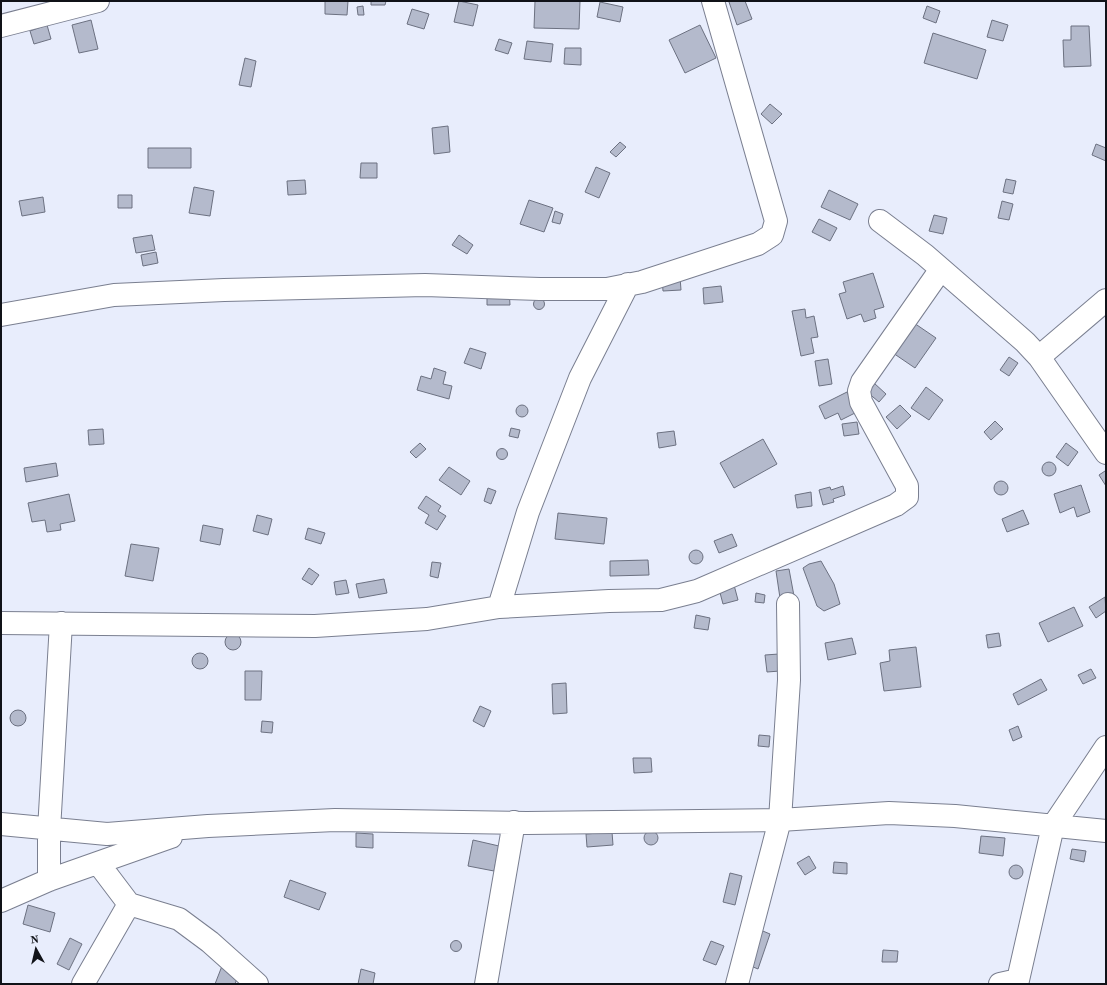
<svg xmlns="http://www.w3.org/2000/svg" width="1107" height="985" font-family="'Source Serif 4',serif">
  <style>
    .building { fill: #b4bacc; stroke: #6c7181 }
    .lines { fill: none; stroke-linecap: round; stroke-linejoin: round }
    .minor-casing { stroke: #7a7f90; stroke-width: 24 }
    .minor { stroke: #fff; stroke-width: 22 }
  </style>
  <rect width="100%" height="100%" fill="#e8edfc"/>
  <path class="building" d="M325,1H348L347,15L325,14Z
    M371,1H386L385,5H371Z
    M459,1L478,5L473,26L454,22Z
    M535,1H580L579,29L534,28Z
    M731,1H745L752,19L737,25L729,2Z
    M600,2L623,7L620,22L597,17Z
    M363,6L364,15H358L357,7Z
    M927,6L940,11L936,23L923,18Z
    M412,9L429,14L424,29L407,24Z
    M91,20L98,49L79,53L72,25Z
    M992,20L1008,25L1003,41L987,37Z
    M47,25L51,39L34,44L30,31Z
    M700,25L716,58L685,73L669,40Z
    M1071,26H1089L1091,66L1064,67L1063,40H1071Z
    M933,33L986,50L977,79L924,63Z
    M499,39L512,43L508,54L495,50Z
    M527,41L553,44L551,62L524,59Z
    M565,48H581V65L564,64Z
    M245,58L256,61L251,87L239,85Z
    M770,104L782,114L772,124L761,114Z
    M448,126L450,152L434,154L432,128Z
    M620,142L626,147L616,157L610,152Z
    M1096,144L1106,148V161L1092,155Z
    M148,148H191V168H148Z
    M361,163H377V178H360Z
    M596,167L610,173L599,198L585,192Z
    M1006,179L1016,181L1013,194L1003,192Z
    M305,180L306,194L288,195L287,181Z
    M194,187L214,191L210,216L189,213Z
    M829,190L858,204L850,220L821,207Z
    M118,195H132V208H118Z
    M43,197L45,212L22,216L19,201Z
    M529,200L553,208L544,232L520,224Z
    M1002,201L1013,204L1009,220L998,218Z
    M555,211L563,214L560,224L552,222Z
    M934,215L947,218L943,234L929,231Z
    M819,219L837,228L830,241L812,232Z
    M152,235L155,250L136,253L133,238Z
    M459,235L473,245L467,254L452,245Z
    M156,252L158,263L143,266L141,255Z
    M873,273L884,307L874,310L876,318L864,322L861,314L847,319L839,294L846,292L843,282Z
    M680,277L681,290L663,291L662,278Z
    M721,286L723,302L704,304L703,288Z
    M509,289L510,305H487V290Z
    M533.5 304a5.5 5.5 0 1 1 11 0a5.5 5.5 0 1 1-11 0Z
    M805,309L806,318L814,316L818,337L811,338L814,353L801,356L792,311Z
    M914,323L936,338L915,368L893,353Z
    M470,348L486,353L481,369L464,363Z
    M1009,357L1018,363L1009,376L1000,370Z
    M828,359L832,384L819,386L815,361Z
    M434,368L446,372L443,384L452,386L449,399L417,390L421,376L431,379Z
    M874,383L886,394L879,402L867,392Z
    M926,387L943,400L929,420L911,408Z
    M847,392L857,412L841,420L838,413L825,419L819,406Z
    M516 411a6 6 0 1 1 12 0a6 6 0 1 1-12 0Z
    M900,405L911,416L897,429L886,417Z
    M995,421L1003,429L991,440L984,432Z
    M857,422L859,434L844,436L842,424Z
    M511,428L520,430L518,438L509,436Z
    M103,429L104,444L89,445L88,430Z
    M674,431L676,445L659,448L657,433Z
    M763,439L777,464L734,488L720,463Z
    M420,443L426,449L416,458L410,452Z
    M1066,443L1078,452L1068,466L1056,457Z
    M496.5 454a5.5 5.5 0 1 1 11 0a5.5 5.5 0 1 1-11 0Z
    M1042 469a7 7 0 1 1 14 0a7 7 0 1 1-14 0Z
    M56,463L58,476L26,482L24,468Z
    M449,467L470,481L461,495L439,480Z
    M1105,471L1106,472V486L1099,475Z
    M994 488a7 7 0 1 1 14 0a7 7 0 1 1-14 0Z
    M1081,485L1090,512L1077,517L1074,507L1060,513L1054,494Z
    M843,486L845,495L833,499L834,502L823,505L819,490L830,487L831,490Z
    M488,488L496,491L491,504L484,501Z
    M811,492L812,506L797,508L795,495Z
    M69,494L75,521L60,524L61,530L47,532L45,520L32,522L28,503Z
    M426,496L441,506L438,511L446,516L437,530L425,523L429,515L418,508Z
    M1023,510L1029,524L1007,532L1002,519Z
    M558,513L607,518L604,544L555,539Z
    M257,515L272,519L268,535L253,531Z
    M203,525L223,529L220,545L200,541Z
    M308,528L325,533L321,544L305,539Z
    M732,534L737,546L719,553L714,541Z
    M131,544L159,548L153,581L125,576Z
    M689 557a7 7 0 1 1 14 0a7 7 0 1 1-14 0Z
    M648,560L649,575L610,576V561Z
    M821,561L834,584L840,604L824,611L817,606L803,568L809,564Z
    M432,562L441,563L438,578L430,576Z
    M309,568L319,575L312,585L302,579Z
    M789,569L794,596L780,598L776,571Z
    M384,579L387,593L359,598L356,584Z
    M346,580L349,593L336,595L334,582Z
    M734,585L738,600L723,604L719,589Z
    M756,593L765,595L764,603L755,602Z
    M1105,597L1106,611L1096,618L1089,607Z
    M1074,607L1083,626L1048,642L1039,623Z
    M696,615L710,618L708,630L694,628Z
    M999,633L1001,646L988,648L986,635Z
    M225 642a8 8 0 1 1 16 0a8 8 0 1 1-16 0Z
    M852,638L856,654L828,660L825,643Z
    M916,647L921,687L884,691L880,663L890,661L889,650Z
    M192 661a8 8 0 1 1 16 0a8 8 0 1 1-16 0Z
    M779,654L780,671L767,672L765,655Z
    M1091,669L1096,678L1083,684L1078,675Z
    M245,671H262L261,700H245Z
    M1041,679L1047,690L1018,705L1013,694Z
    M566,683L567,713L553,714L552,684Z
    M480,706L491,711L484,727L473,721Z
    M10 718a8 8 0 1 1 16 0a8 8 0 1 1-16 0Z
    M262,721L273,722L272,733L261,732Z
    M1018,726L1022,737L1013,741L1009,730Z
    M759,735L770,736L769,747L758,746Z
    M633,758H651L652,772L634,773Z
    M644 838a7 7 0 1 1 14 0a7 7 0 1 1-14 0Z
    M612,832L613,845L587,847L586,834Z
    M356,833L373,834V848L356,847Z
    M981,836L1005,838L1003,856L979,853Z
    M473,840L499,846L494,871L468,866Z
    M1072,849L1086,851L1084,862L1070,859Z
    M809,856L816,868L805,875L797,863Z
    M834,862L847,863V874L833,873Z
    M1009 872a7 7 0 1 1 14 0a7 7 0 1 1-14 0Z
    M730,873L742,876L735,905L723,902Z
    M290,880L326,893L319,910L284,897Z
    M28,905L55,913L50,932L23,924Z
    M758,929L770,934L758,969L746,964Z
    M70,938L82,944L69,970L57,964Z
    M450.5 946a5.5 5.5 0 1 1 11 0a5.5 5.5 0 1 1-11 0Z
    M711,941L724,946L716,965L703,960Z
    M883,950L898,951L897,962H882Z
    M222,966L239,973L235,984H215Z
    M361,969L375,973L373,984H358Z"/>
  <g class="lines">
    <defs>
      <path id="minor" d="M1,26L98,1
        M880,221L925,255L1025,342L1039,357L1106,453
        M1,315L114,295L224,290L425,285L540,289H607L642,282L758,244L772,235L776,221L713,1
        M1039,357L1106,300
        M499,607L528,512L580,378L628,284
        M1,623L315,626L427,619L499,607L609,601L661,600L697,591L896,505L907,497V486L861,402L859,391L862,382L941,269
        M1,824L107,834L208,826L335,820L527,823L780,820L889,813L955,816L1106,831
        M98,863L129,904
        M49,880V830L61,623
        M1,901L49,880L171,837
        M83,984L129,904L179,919L210,942L257,984
        M486,984L514,822
        M737,984L780,820L789,680L788,604
        M1000,984L1018,980L1053,826L1106,747"/>
    </defs>
    <use href="#minor" class="minor-casing"/>
    <use href="#minor" class="minor"/>
  </g>
  <rect width="1107" height="985" fill="none" stroke="#101218" stroke-width="4"/>
  <g transform="translate(36 949) rotate(352)" stroke="#e8edfc" stroke-width="3" paint-order="stroke">
  <path d="M0-3L7 15L0 10L-7 15Z" fill="#101218"/>
  <text y="-6" font-size="11" font-weight="bold" text-anchor="middle" fill="#101218">N</text>
  </g>
</svg>
